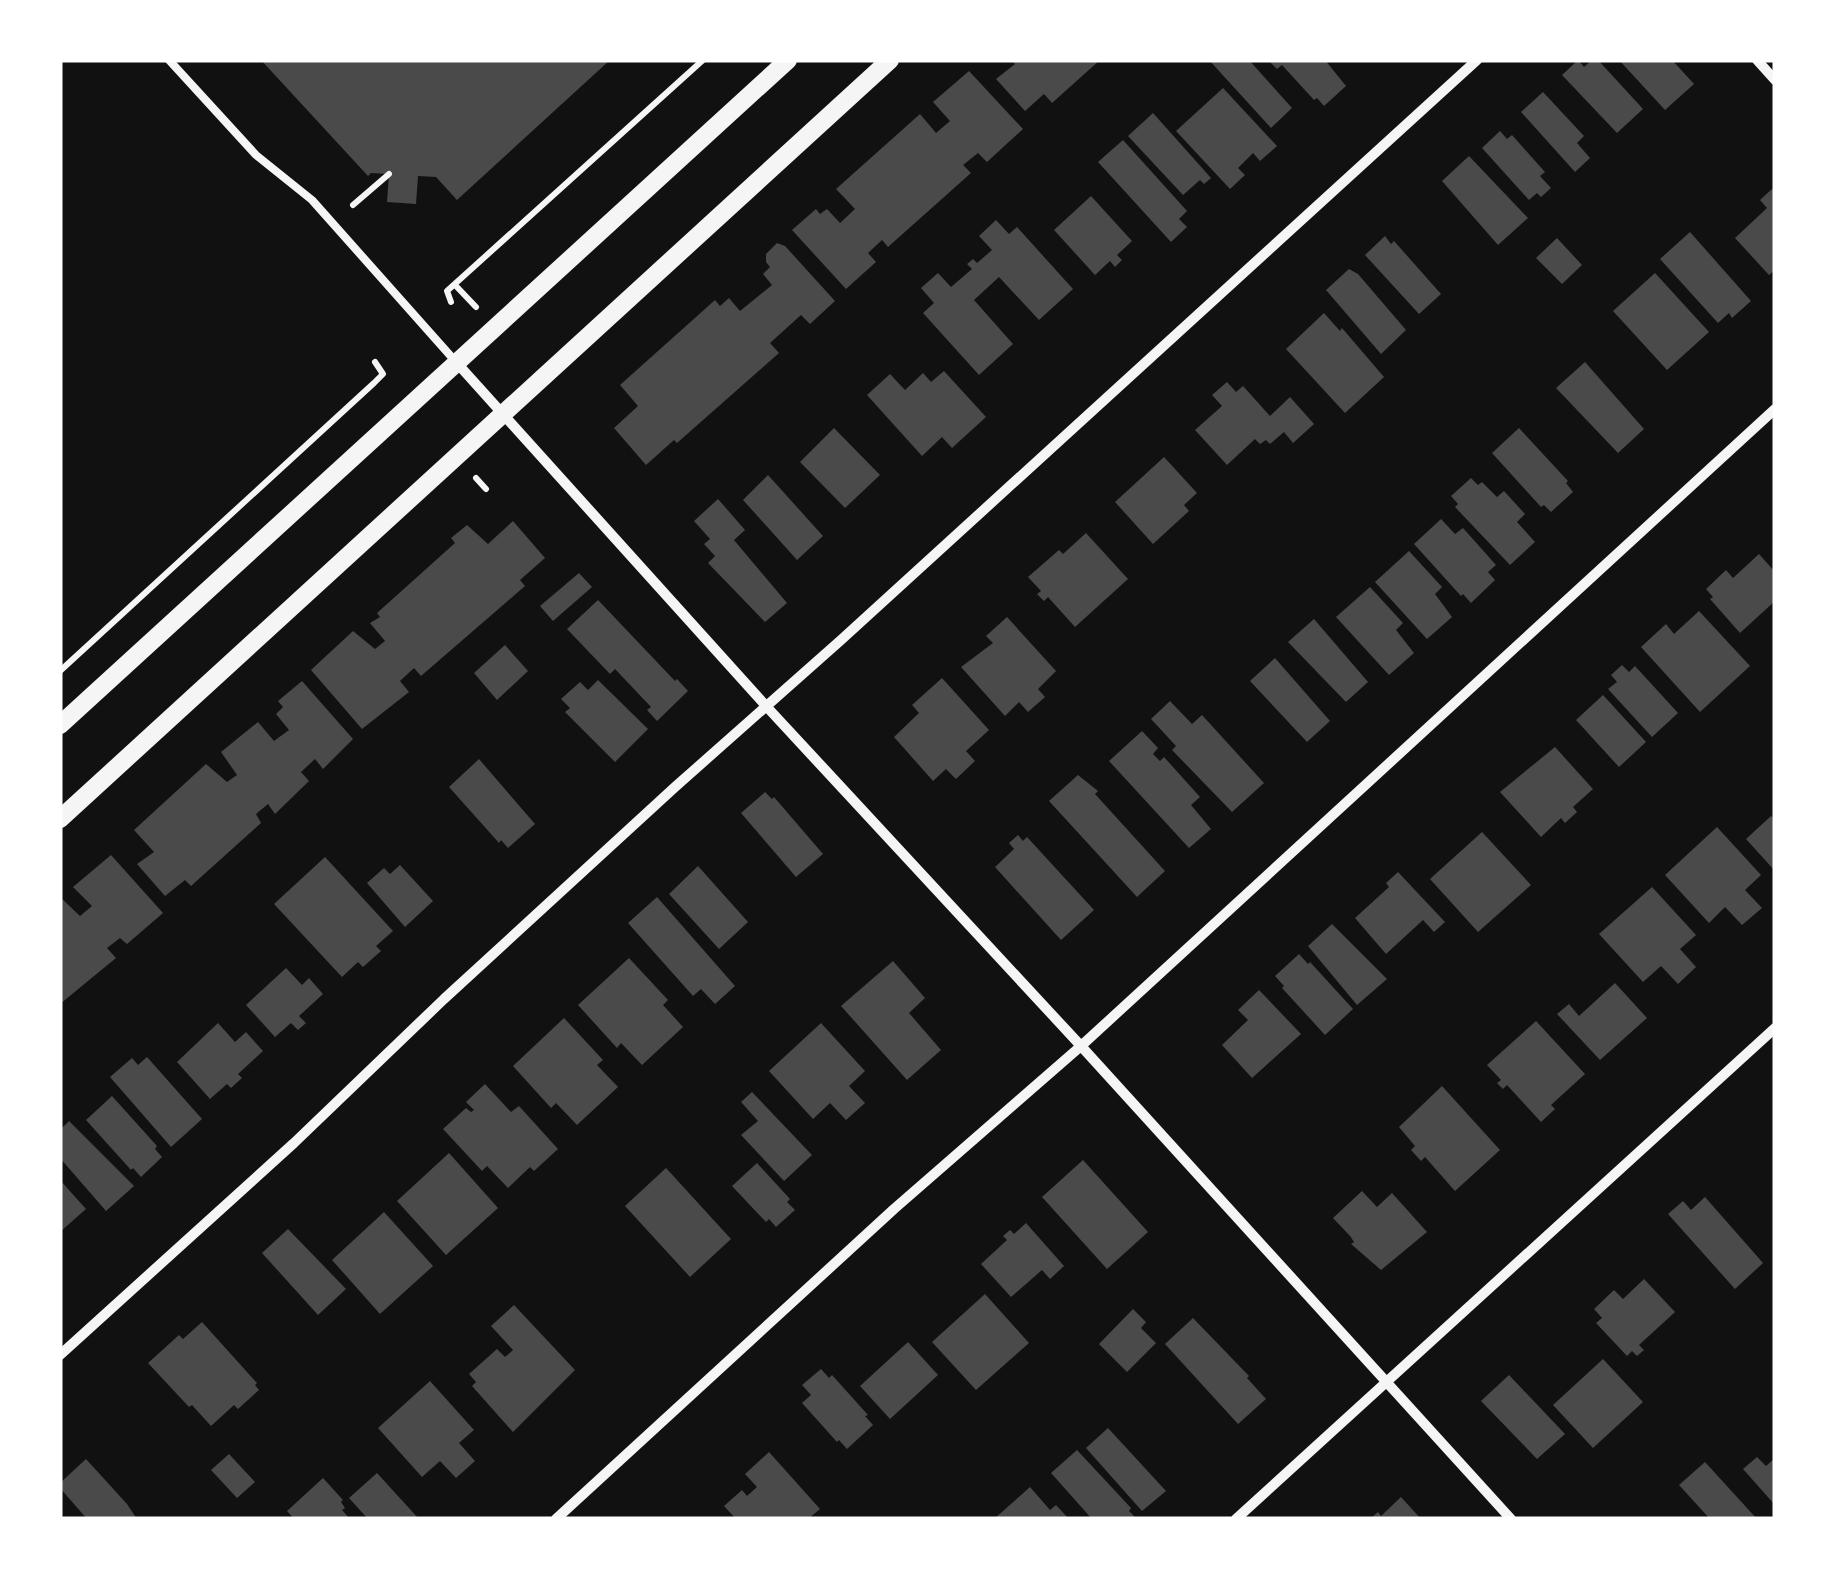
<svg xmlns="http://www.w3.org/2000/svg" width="1835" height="1579" font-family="'Times New Roman',serif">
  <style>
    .building { fill: #4a4a4a }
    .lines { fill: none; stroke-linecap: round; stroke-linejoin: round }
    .path { stroke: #f5f5f5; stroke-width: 6 }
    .service { stroke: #f5f5f5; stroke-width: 8 }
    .minor { stroke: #f5f5f5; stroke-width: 10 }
    .tertiary { stroke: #f5f5f5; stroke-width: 18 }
  </style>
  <rect width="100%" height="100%" fill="#111"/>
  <path class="building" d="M261,60H610L457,200L436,177L418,176L416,204L387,202L389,174L371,173L368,176Z
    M1011,60H1100L1052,103L1044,94L1025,111L996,79L1015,64Z
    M1209,60H1249L1292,108L1271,128Z
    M1268,60H1325L1346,86L1324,106L1317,98L1314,100L1282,65L1277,69Z
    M1578,60L1584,67L1592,60H1598L1643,109L1617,133L1562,75Z
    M1619,60H1672L1694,84L1665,110Z
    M969,71L1023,129L987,162L978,153L963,165L971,173L888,247L882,240L868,253L876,262L846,289L792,230L816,209L820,214L827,209L840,223L855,209L836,189L920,114L936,133L950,121L933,102Z
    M1223,88L1277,146L1260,161L1253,153L1238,168L1245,175L1230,189L1176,131Z
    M1543,92L1584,136L1577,143L1590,158L1575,172L1521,112Z
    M1153,113L1211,178L1204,184L1200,180L1183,195L1128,136Z
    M1500,131L1507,139L1512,135L1545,172L1540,176L1551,188L1541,197L1537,193L1529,200L1482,148Z
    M1123,140L1187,211L1179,219L1187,227L1171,242L1098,162Z
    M1469,156L1528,218L1498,245L1442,181Z
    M1772,189L1775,193V270L1769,275L1735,238L1767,208L1760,200Z
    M1091,196L1132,241L1117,255L1122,260L1115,267L1110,261L1095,275L1054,230Z
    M996,220L1009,234L1017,227L1073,289L1039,320L999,277L974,300L1013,344L979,375L923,313L934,303L921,288L938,273L951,287L972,269L967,264L973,259L977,263L992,250L979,236Z
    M1690,232L1751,301L1732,318L1729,313L1718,323L1660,259Z
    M1385,236L1391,244L1394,241L1441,294L1419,314L1365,255Z
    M1557,238L1582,265L1562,284L1536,258Z
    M777,243L785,246L835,301L810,324L801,315L770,343L779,353L677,443L674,440L646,465L614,428L638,406L620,385L715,300L720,306L729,298L740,311L772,285L763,274L770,267L766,262V254Z
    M1349,269L1358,274L1406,330L1381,354L1326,290Z
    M1655,273L1709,332L1667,370L1613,311Z
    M1324,313L1340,331L1342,328L1384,377L1345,413L1286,349Z
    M1585,362L1644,429L1618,453L1556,388Z
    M944,371L986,417L952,448L942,437L922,456L867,395L890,374L905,390L923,373L931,382Z
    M1227,382L1236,392L1243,386L1270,416L1290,397L1314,424L1293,443L1284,432L1270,444L1266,440L1260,444L1255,439L1227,465L1195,430L1222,406L1212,395Z
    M834,428L880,475L845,508L800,462Z
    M1519,428L1568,481L1566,483L1573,492L1551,512L1544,505L1541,507L1492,453Z
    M1164,457L1197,493L1184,505L1189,511L1153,544L1115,502Z
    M768,475L823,536L797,560L743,500Z
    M1471,478L1478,485L1482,482L1497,497L1504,491L1525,514L1517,522L1535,542L1510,565L1455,507L1458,504L1451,496Z
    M718,499L745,530L734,540L787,603L765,622L708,563L715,556L704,544L710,539L694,521Z
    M1441,519L1455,534L1463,528L1496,565L1488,572L1495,580L1471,603L1463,594L1461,596L1414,544Z
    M513,521L545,558L520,580L525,586L421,676L414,668L400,681L409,692L362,729L311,670L353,631L375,649L385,641L370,623L380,617L377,613L455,543L451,538L467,525L488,544Z
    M1086,533L1128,579L1075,627L1048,597L1044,601L1037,594L1041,591L1028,577L1059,550L1063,554Z
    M1409,551L1442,587L1435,594L1452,617L1427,639L1375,582Z
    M1759,554L1775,572V601L1740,633L1710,599L1713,597L1706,589L1726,570L1733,578Z
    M579,573L592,587L553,621L540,606Z
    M1370,587L1403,623L1396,630L1414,653L1389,675L1336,617Z
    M598,600L675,681L677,679L688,691L657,721L647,710L651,707L615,669L610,674L567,629Z
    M1699,611L1750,666L1700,712L1641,647L1666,624L1674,634Z
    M1007,617L1056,671L1038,689L1045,697L1028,712L1019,702L1005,716L961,667L993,643L986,636Z
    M1314,619L1368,682L1346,702L1288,642Z
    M505,645L528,671L497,700L474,673Z
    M1275,658L1330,721L1307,742L1250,681Z
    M1622,665L1629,672L1635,666L1678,713L1652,737L1608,689L1617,682L1611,675Z
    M942,678L989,730L966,751L975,761L956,779L946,769L933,781L894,737L919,713L912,705Z
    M598,680L648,729L615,762L565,712L570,708L561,699L580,682L588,690Z
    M302,681L353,739L323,769L315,759L301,772L309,781L275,814L268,804L256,814L261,823L191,886L185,880L165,896L137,864L154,852L134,830L206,764L227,782L237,775L221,752L258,722L274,741L289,730L276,714L283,707L278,701Z
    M1603,695L1646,742L1619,767L1576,720Z
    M1170,701L1192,724L1202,715L1264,783L1232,812L1172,750L1176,746L1151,719Z
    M1142,731L1158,748L1153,754L1160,761L1164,757L1200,797L1191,805L1211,829L1189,848L1109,761Z
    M1555,747L1593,789L1573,807L1577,812L1565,823L1561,818L1541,837L1500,792Z
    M479,759L535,824L508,848L501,840L499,843L449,787Z
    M1078,775L1098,791L1095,794L1165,871L1137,897L1049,801Z
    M765,792L772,799L774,797L823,854L796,877L741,813Z
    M1771,816L1775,820V871L1746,839Z
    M1717,827L1761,875L1745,890L1762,908L1742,925L1725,907L1709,923L1665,875Z
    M1482,832L1531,885L1478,932L1430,879Z
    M1018,835L1023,841L1027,837L1094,910L1061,940L995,867L1014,849L1009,843Z
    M111,855L163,913L127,944L120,938L107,948L116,958L60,1004V897L80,916L92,906L73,887Z
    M325,857L393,931L376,946L381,951L363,967L358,962L342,977L274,904Z
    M400,865L433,901L405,927L367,883L384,868L390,874Z
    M698,866L748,922L719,949L669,894Z
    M1398,872L1445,922L1434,932L1423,920L1386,954L1355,918L1389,887L1386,883Z
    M1652,887L1696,935L1680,949L1696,967L1678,984L1661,966L1643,982L1599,934Z
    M657,897L735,986L715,1004L701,989L693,996L628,923Z
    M1332,924L1387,979L1357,1005L1308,946Z
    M1299,954L1308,964L1310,962L1353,1009L1325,1035L1282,988L1284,986L1275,976Z
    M629,958L668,1000L663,1005L683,1027L642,1065L621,1043L617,1048L578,1005Z
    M893,961L925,998L909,1013L941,1050L907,1080L841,1006Z
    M286,968L302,985L309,978L323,994L299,1016L306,1023L298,1030L291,1023L275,1037L246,1005Z
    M1615,983L1647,1018L1600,1060L1557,1014L1569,1004L1579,1016Z
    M1259,990L1301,1034L1252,1078L1222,1045L1248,1020L1238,1010Z
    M564,1018L603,1060L597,1065L618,1087L577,1125L556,1103L551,1108L513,1066Z
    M1536,1021L1585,1074L1551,1105L1555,1109L1541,1122L1507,1085L1503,1089L1497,1083L1501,1080L1487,1065Z
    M218,1023L235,1042L246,1032L263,1051L238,1074L242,1078L231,1088L227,1084L210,1099L177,1062Z
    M821,1023L865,1071L849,1086L865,1103L846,1120L830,1103L813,1119L769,1071Z
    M147,1057L202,1119L171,1147L110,1077L132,1058L138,1065Z
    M485,1084L511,1112L519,1106L558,1149L534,1171L530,1167L508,1188L487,1166L482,1171L443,1129L466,1108L471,1112L474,1110L466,1102Z
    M1442,1086L1500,1150L1455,1191L1425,1157L1421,1161L1411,1150L1415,1146L1399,1127Z
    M752,1092L812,1155L784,1181L741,1135L758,1121L741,1102Z
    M112,1096L157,1146L155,1149L162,1157L141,1177L133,1168L131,1170L86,1120Z
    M69,1121L134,1186L106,1211L60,1158V1130Z
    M449,1153L498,1208L446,1255L397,1201Z
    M1083,1160L1148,1232L1107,1269L1042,1197Z
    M757,1163L790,1199L787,1202L795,1210L776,1227L769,1219L766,1222L732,1186Z
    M666,1168L731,1239L690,1277L625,1206Z
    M60,1180L86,1209L60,1232Z
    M1362,1191L1377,1207L1392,1193L1427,1232L1381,1270L1351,1244L1354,1242L1350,1236L1333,1218Z
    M1705,1197L1763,1263L1735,1289L1668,1214L1683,1201L1691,1210Z
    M384,1212L433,1266L380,1314L332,1260Z
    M1026,1223L1064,1266L1050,1279L1042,1270L1011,1297L981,1264L1007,1240L1003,1236L1010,1230L1014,1234Z
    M288,1229L346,1289L318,1315L262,1253Z
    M1644,1279L1675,1312L1639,1345L1644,1350L1637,1356L1632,1351L1627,1356L1596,1323L1602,1318L1594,1309L1614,1290L1623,1299Z
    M985,1294L1029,1343L976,1390L932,1342Z
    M514,1305L575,1370L513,1432L472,1386L476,1382L469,1374L497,1349L505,1357L513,1350L491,1326Z
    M1133,1309L1146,1322L1141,1328L1156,1343L1127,1372L1099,1344Z
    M1193,1318L1249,1376L1247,1378L1266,1399L1238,1424L1165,1344Z
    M202,1322L257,1383L255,1385L259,1390L238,1409L234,1405L211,1426L192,1405L189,1407L148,1363L179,1335L183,1339Z
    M908,1342L938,1375L890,1419L860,1386Z
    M1603,1359L1643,1402L1593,1448L1553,1405Z
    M821,1369L829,1378L832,1375L868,1415L865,1416L873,1425L847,1449L839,1440L837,1442L802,1403L811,1395L802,1385Z
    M1509,1375L1565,1434L1537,1459L1481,1401Z
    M430,1381L474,1430L459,1443L475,1461L456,1478L440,1461L422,1477L378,1428Z
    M1108,1428L1166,1491L1142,1511L1086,1448Z
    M1077,1450L1131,1508L1129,1511L1135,1517L1132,1519H1092L1051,1473Z
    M769,1452L820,1509L808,1519H736L724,1506L742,1490L747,1496L757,1487L745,1474Z
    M229,1454L255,1482L237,1498L211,1470Z
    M1757,1457L1766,1466L1775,1458V1505L1743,1469Z
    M86,1459L127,1504L137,1519H87L60,1488V1483Z
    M1705,1462L1757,1519H1710L1679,1485Z
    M377,1473L419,1519H368L349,1498Z
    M323,1478L343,1500L341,1502L345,1508L342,1510L350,1519H294L287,1511Z
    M1030,1487L1050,1510L1056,1505L1069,1519H994Z
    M1401,1497L1421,1519H1370L1378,1512L1381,1516Z"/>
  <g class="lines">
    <path class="path" d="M353,205L389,174
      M456,286L476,307
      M451,302L447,291L703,60
      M476,478L486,489
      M60,671L374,383L383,374L375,362"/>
    <path class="service" d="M169,60L256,155L312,200L456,362"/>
    <path class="minor" d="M1757,60L1775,80
      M456,362L766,706L1081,1046L1511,1519
      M60,1355L294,1143L444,999L675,787L841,640L1477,60
      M556,1519L894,1209L1081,1046L1775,409
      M1236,1519L1775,1028"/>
    <path class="tertiary" d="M60,725L788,60
      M60,819L890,60"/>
  </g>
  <rect width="1835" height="1579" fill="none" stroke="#ffffff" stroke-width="125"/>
</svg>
